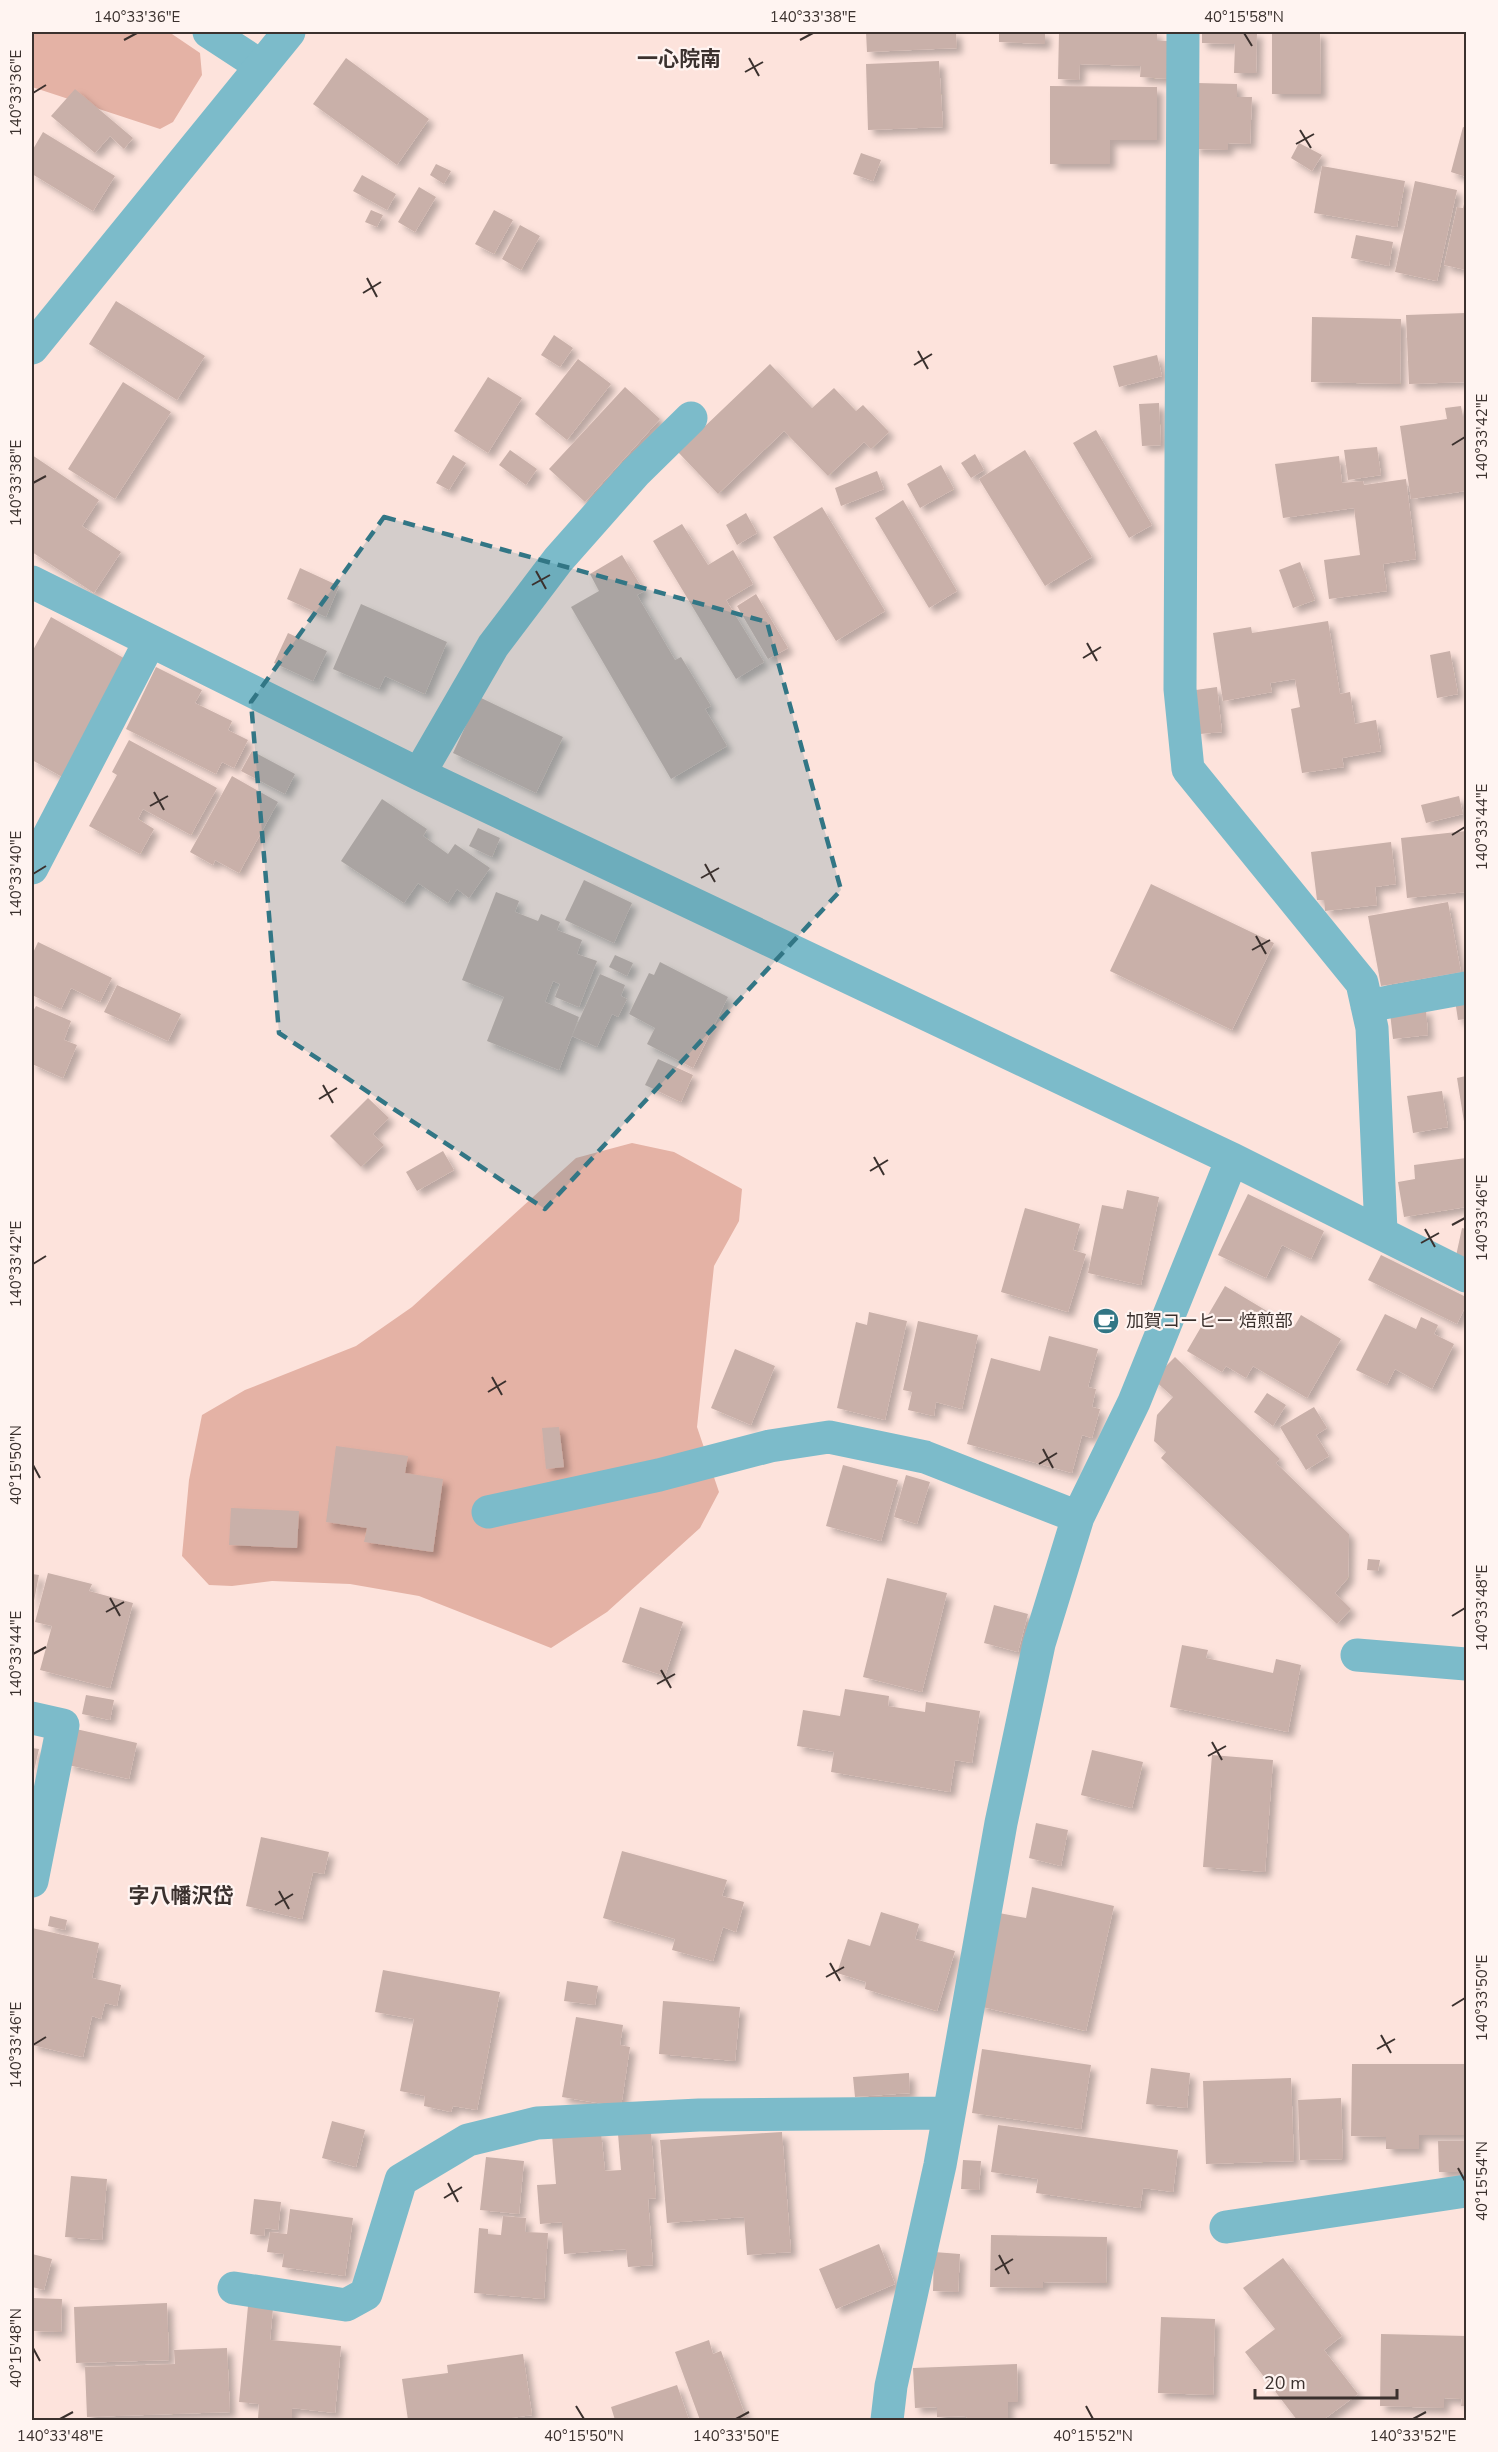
<svg xmlns="http://www.w3.org/2000/svg" width="1498" height="2452" font-family="'Nunito Sans','Noto Sans JP',sans-serif">
  <style>
    .green { fill: #e4b2a5 }
    .building { fill: #c9b0a9; filter: url(#shadow) }
    .lines { fill: none; stroke-linecap: round; stroke-linejoin: round }
    .minor { stroke: #7cbbca; stroke-width: 33 }
    .tertiary { stroke: #7cbbca; stroke-width: 33 }
    .marked { fill: #327685; fill-opacity: 0.2; stroke: #327685; stroke-width: 4.5; stroke-dasharray: 12 8; stroke-linejoin: round }
    .ticks { fill: none; stroke: #3b312e; stroke-width: 2 }
    .labels { text-anchor: middle; stroke-width: 4.5; stroke-linejoin: round; paint-order: stroke }
    .poi-label { font-size: 18px; fill: #3b312e; stroke: #fff4f1; text-anchor: start }
    .quarter-label { font-size: 21px; font-weight: bold; fill: #3b312e; stroke: #fff4f1 }
    .neatline { fill: none; stroke: #3b312e; stroke-width: 2 }
    .ticks-label { font-size: 15px; text-anchor: middle; fill: #3b312e }
  </style>
  <defs>
    <filter id="shadow"><feDropShadow dx="5.5" dy="5.5" stdDeviation="3" flood-color="#0004"/></filter>
  </defs>
  <rect width="100%" height="100%" fill="#fde3dc"/>
  <path class="green" d="M32,32H169L200,53L202,75L173,122L160,129L32,87Z
    M632,1143L674,1152L742,1189L739,1221L714,1266L697,1427L719,1492L700,1528L607,1612L551,1648L419,1596L350,1584L272,1581L232,1586L209,1585L182,1556L189,1480L202,1415L245,1390L356,1346L412,1307L576,1158Z"/>
  <path class="building" d="M866,32H956L957,48L867,52Z
    M999,32H1045V44L999,42Z
    M1059,32H1157V41H1170L1169,79L1140,77L1141,66L1080,64L1079,80L1058,79Z
    M1202,32H1257L1256,73H1234L1235,44L1202,43Z
    M1272,32H1320L1321,94H1272Z
    M346,58L429,119L397,165L313,104Z
    M939,61L943,127L868,130L866,64Z
    M1197,83L1237,84V97H1252L1250,144L1228,143V150L1194,149Z
    M1050,86L1157,87V140H1110V164H1050Z
    M75,89L133,138L124,149L110,136L95,153L51,116Z
    M1463,127L1466,128V177L1451,172Z
    M43,132L115,176L93,211L32,174V151Z
    M1299,143L1322,155L1312,171L1291,158Z
    M861,153L881,160L873,181L853,174Z
    M436,164L451,171L444,184L430,175Z
    M1322,166L1405,181L1397,227L1314,213Z
    M362,175L396,194L387,210L353,191Z
    M1415,181L1457,190L1437,281L1395,272Z
    M419,187L436,197L415,232L398,222Z
    M1466,195V270L1444,265L1457,207L1463,208Z
    M371,210L383,215L377,227L365,222Z
    M494,210L513,220L494,254L475,244Z
    M520,225L540,236L521,270L502,259Z
    M1356,235L1393,242L1389,266L1351,258Z
    M116,301L205,356L177,400L89,344Z
    M1466,313V382L1409,384L1406,315Z
    M1312,317L1401,319L1400,384L1311,382Z
    M554,335L573,348L560,367L541,355Z
    M1157,355L1162,376L1119,387L1113,366Z
    M578,359L611,384L567,440L535,414Z
    M770,364L812,408L834,388L856,411L863,405L889,432L871,449L864,442L828,476L784,431L718,494L678,452Z
    M488,377L522,398L488,453L454,431Z
    M123,382L171,412L115,499L68,469Z
    M625,387L660,419L585,502L549,469Z
    M1159,403L1161,445L1142,446L1139,404Z
    M1461,406L1463,417H1466V491L1411,499L1400,426L1447,419L1445,408Z
    M1096,430L1152,525L1129,538L1073,443Z
    M1377,447L1381,475L1348,480L1344,450Z
    M510,450L537,469L526,485L499,465Z
    M1025,450L1092,557L1045,586L979,479Z
    M975,454L984,470L971,478L961,463Z
    M32,455L99,500L82,526L121,552L94,593L32,552Z
    M453,455L466,463L449,490L436,483Z
    M1339,456L1342,483L1363,481L1364,485L1406,479L1416,559L1383,564L1387,591L1329,599L1324,560L1360,555L1354,508L1283,518L1275,464Z
    M941,465L954,489L920,508L907,484Z
    M877,471L884,489L841,506L835,488Z
    M903,500L957,591L929,608L875,518Z
    M822,507L885,611L836,641L773,537Z
    M746,513L757,533L737,545L726,525Z
    M682,524L708,565L733,550L753,584L726,600L764,662L736,679L653,541Z
    M622,555L644,591L637,595L675,660L681,657L711,706L705,709L727,746L671,779L571,607L599,591L590,574Z
    M1300,562L1315,600L1293,608L1279,570Z
    M300,568L339,586L326,617L287,599Z
    M756,594L788,648L768,659L737,606Z
    M361,604L447,642L425,694L385,676L379,689L333,669Z
    M51,617L129,661L64,778L32,760V652Z
    M1328,621L1340,694L1350,692L1355,724L1376,720L1381,751L1342,758L1344,767L1302,773L1291,709L1300,707L1295,679L1270,683L1272,692L1223,701L1213,633L1251,627L1252,633Z
    M288,633L327,651L313,681L274,663Z
    M1450,651L1458,694L1437,698L1430,655Z
    M156,667L202,690L195,703L232,721L228,730L248,740L234,768L222,762L216,774L126,729Z
    M1217,687L1222,732L1200,734L1196,690Z
    M479,697L563,737L536,793L453,753Z
    M129,740L217,788L191,835L143,809L138,819L154,829L140,854L89,826L117,775L112,772Z
    M252,751L295,774L285,794L241,771Z
    M232,776L278,802L239,873L215,860L213,865L190,852Z
    M1459,796L1463,814L1426,823L1421,805Z
    M382,799L427,829L423,836L448,854L455,844L490,868L469,898L457,889L448,903L418,883L404,903L341,861Z
    M478,828L500,838L492,857L469,846Z
    M1466,831V892L1407,898L1401,838Z
    M1391,842L1396,884L1375,887L1377,905L1325,911L1324,900H1317L1311,852Z
    M584,880L632,903L614,943L565,920Z
    M1151,884L1274,943L1232,1030L1110,971Z
    M496,892L519,901L515,912L538,921L541,914L560,922L557,930L582,940L577,954L597,961L579,1007L555,997L560,984L553,981L545,1002L579,1017L559,1070L487,1041L504,997L462,980Z
    M1448,902L1461,972L1381,986L1368,916Z
    M38,942L112,978L100,1002L71,988L61,1009L32,995V955Z
    M615,955L633,963L627,976L609,967Z
    M660,962L728,997L693,1068L647,1044L655,1028L629,1014L649,973L654,975Z
    M600,974L625,985L621,996L627,999L618,1017L612,1014L597,1047L572,1036Z
    M117,985L181,1014L168,1041L104,1012Z
    M1466,998V1019L1458,1020L1455,1000Z
    M36,1006L71,1021L64,1040L77,1045L63,1078L32,1064V1013Z
    M1426,1009L1428,1035L1393,1039L1390,1013Z
    M658,1059L693,1075L681,1102L645,1085Z
    M1466,1076V1128H1465L1457,1078Z
    M1442,1091L1448,1127L1413,1133L1407,1096Z
    M368,1098L389,1118L373,1134L384,1145L361,1167L330,1136Z
    M443,1151L454,1170L417,1191L406,1172Z
    M1466,1158V1207L1404,1217L1398,1182L1415,1179L1414,1165Z
    M1127,1190L1159,1197L1141,1285L1088,1273L1102,1205L1123,1209Z
    M1248,1194L1324,1231L1311,1259L1282,1245L1266,1278L1218,1255Z
    M1025,1208L1080,1224L1073,1250L1086,1254L1068,1312L1001,1292Z
    M1462,1228L1466,1229V1258L1456,1256Z
    M1381,1255L1466,1297V1305L1457,1324L1368,1280Z
    M1225,1286L1294,1327L1301,1315L1341,1339L1307,1398L1253,1366L1246,1378L1226,1366L1222,1372L1187,1351Z
    M869,1312L907,1321L885,1420L837,1408L856,1322L867,1325Z
    M1385,1314L1416,1329L1421,1317L1438,1325L1434,1334L1454,1344L1432,1389L1395,1369L1387,1385L1356,1370Z
    M918,1321L978,1335L962,1409L936,1402L934,1416L908,1410L912,1392L903,1390Z
    M1049,1336L1098,1349L1088,1387L1096,1389L1092,1407L1100,1409L1092,1438L1082,1435L1072,1473L967,1444L991,1358L1040,1371Z
    M735,1349L775,1366L751,1425L711,1408Z
    M1175,1357L1280,1459L1276,1463L1349,1534L1348,1578L1335,1593L1351,1609L1337,1624L1161,1458L1166,1452L1154,1441L1157,1415L1173,1397L1153,1379Z
    M1267,1393L1286,1405L1273,1426L1254,1412Z
    M1314,1407L1327,1428L1316,1435L1329,1456L1306,1470L1280,1427Z
    M559,1427L564,1467L546,1469L542,1428Z
    M336,1446L408,1456L405,1473L443,1479L433,1552L364,1542L367,1528L326,1522Z
    M843,1465L898,1480L881,1541L826,1526Z
    M906,1475L930,1482L917,1524L894,1517Z
    M231,1508L299,1511L297,1548L229,1545Z
    M1368,1559L1380,1560L1378,1571L1367,1570Z
    M48,1573L92,1584L89,1591L133,1603L110,1688L40,1670L52,1626L35,1622Z
    M32,1574L39,1575L33,1606H32Z
    M887,1578L947,1593L922,1692L863,1677Z
    M994,1605L1028,1614L1018,1652L984,1643Z
    M640,1607L683,1622L665,1676L622,1662Z
    M1182,1645L1208,1650L1206,1658L1273,1673L1276,1659L1301,1665L1288,1732L1170,1707Z
    M845,1689L889,1696L888,1706L925,1712L926,1702L980,1711L972,1763L955,1760L950,1792L831,1772L834,1752L797,1746L803,1710L840,1716Z
    M86,1695L114,1700L110,1720L82,1714Z
    M76,1729L137,1743L129,1779L68,1765Z
    M32,1748L39,1749L32,1780Z
    M1092,1750L1143,1762L1132,1808L1081,1795Z
    M1212,1755L1273,1760L1265,1872L1203,1867Z
    M1036,1823L1068,1830L1061,1866L1029,1858Z
    M261,1837L329,1852L324,1874L313,1872L302,1919L246,1906Z
    M622,1851L727,1880L722,1896L744,1902L736,1932L723,1927L713,1961L672,1950L675,1939L603,1918Z
    M1032,1887L1114,1906L1086,2031L978,2006L999,1913L1026,1918Z
    M881,1912L919,1924L915,1939L955,1951L937,2011L865,1989L866,1982L837,1973L848,1939L870,1946Z
    M50,1916L67,1920L65,1930L48,1926Z
    M32,1928L99,1943L92,1978L121,1985L117,2006L105,2003L101,2019L92,2016L83,2057L32,2045V1989L34,1978H32Z
    M383,1970L500,1992L477,2110L453,2106L451,2112L424,2106L425,2096L400,2091L414,2019L375,2012Z
    M567,1981L598,1986L595,2005L564,2001Z
    M663,2001L740,2007L735,2061L659,2054Z
    M576,2017L623,2025L620,2045L630,2047L621,2107L562,2097Z
    M982,2049L1091,2065L1081,2129L972,2113Z
    M1352,2064H1466V2135H1419V2149H1386V2137L1351,2136Z
    M1151,2068L1190,2073L1187,2108L1146,2104Z
    M909,2073L910,2093L855,2097L853,2077Z
    M1291,2078L1294,2161L1206,2164L1203,2081Z
    M1341,2098L1343,2159L1300,2160L1298,2100Z
    M332,2121L365,2130L356,2167L322,2158Z
    M998,2125L1178,2150L1173,2192L1143,2188L1140,2208L1036,2193L1038,2179L991,2172Z
    M601,2132L605,2171L621,2170L618,2134L651,2132L656,2198L648,2199L653,2265L628,2267L626,2249L564,2254L562,2222L540,2224L537,2185L556,2184L552,2135Z
    M782,2132L791,2252L747,2255L744,2217L667,2223L660,2140Z
    M1438,2141H1466V2172H1439Z
    M486,2157L524,2161L519,2214L480,2210Z
    M963,2160L981,2161L979,2190L961,2189Z
    M71,2176L107,2179L102,2240L65,2237Z
    M254,2199L281,2202L278,2230L265,2228L264,2236L250,2234Z
    M290,2209L353,2218L345,2276L282,2267L284,2254L267,2252L270,2232L287,2234Z
    M503,2216L526,2218L525,2232L548,2233L544,2299L474,2293L479,2228L488,2229V2234L501,2235Z
    M991,2235L1107,2237L1106,2283L1043,2282V2288L990,2287Z
    M879,2244L895,2284L836,2309L819,2269Z
    M934,2252L960,2254L958,2292L933,2291Z
    M32,2254L52,2259L44,2290L32,2287Z
    M1283,2258L1342,2336L1324,2350L1358,2394L1323,2420H1297L1245,2352L1275,2329L1243,2288Z
    M32,2298L62,2299L61,2332L32,2331Z
    M167,2303L169,2360L76,2363L74,2307Z
    M248,2306L273,2308L270,2340L341,2346L335,2413L292,2408V2420L258,2419L259,2404L239,2402Z
    M1161,2317L1215,2319L1213,2395L1158,2393Z
    M1381,2334L1466,2336V2406H1461L1462,2399L1444,2398V2408L1380,2406Z
    M709,2340L713,2354L721,2351L747,2420H700L675,2352Z
    M227,2348L230,2412L87,2417L85,2367L175,2364L174,2350Z
    M523,2354L532,2415L497,2420H408L402,2379L448,2373L447,2365Z
    M1017,2364L1018,2402H1008V2420H967L966,2416L937,2417V2407L915,2408L913,2368Z
    M677,2385L689,2420H615L611,2407Z"/>
  <g class="lines">
    <path class="minor" d="M209,32L261,66
      M1183,32L1180,689L1188,769L1362,983L1372,1028L1381,1231
      M32,582L419,774L1232,1159L1466,1276
      M419,774L493,646L558,560L635,473L691,418
      M32,868L150,641
      M1367,1006L1466,988
      M488,1512L659,1475L770,1446L829,1437L925,1457L1078,1517
      M1357,1655L1466,1664
      M32,1718L63,1725L32,1881
      M1226,2227L1466,2191
      M234,2288L346,2305L366,2294L401,2180L468,2140L537,2123L699,2115L949,2113
      M887,2420L891,2386L940,2165L1001,1823L1039,1644L1078,1517L1134,1402L1232,1159"/>
    <path class="tertiary" d="M32,348L289,32"/>
  </g>
  <path class="marked" d="M384,517L767,622L841,890L545,1209L279,1033L251,702Z"/>
  <path class="ticks" d="M1244,33L1252,46M124,40L137,33M800,40L813,33M749,58L759,76M745,72L763,62M33,93L46,85M1300,130L1311,148M1296,144L1314,134M367,278L377,297M363,293L381,282M918,351L928,369M914,365L932,354M1452,445L1465,437M33,483L46,476M536,571L546,589M532,585L550,575M1087,643L1097,661M1083,658L1101,647M154,792L164,810M150,806L168,796M1452,835L1465,827M705,864L715,882M33,874L46,866M701,878L719,868M1256,936L1266,954M1252,950L1270,940M323,1085L333,1103M319,1099L337,1088M874,1157L884,1175M870,1171L888,1160M1452,1225L1465,1218M1425,1229L1435,1247M1421,1243L1439,1233M33,1264L46,1256M492,1377L502,1395M488,1392L506,1381M1043,1449L1053,1468M1039,1464L1057,1453M33,1465L40,1478M110,1598L120,1616M106,1612L124,1602M1452,1616L1465,1608M33,1654L46,1647M661,1670L671,1688M657,1684L675,1674M1212,1742L1222,1760M1208,1756L1226,1746M279,1891L289,1909M275,1905L293,1894M830,1963L840,1981M826,1977L844,1967M1452,2006L1465,1998M1381,2035L1391,2053M33,2045L46,2037M1377,2049L1395,2039M1458,2168L1465,2181M448,2183L458,2202M444,2198L462,2187M999,2255L1009,2274M995,2270L1013,2259M33,2348L40,2361M576,2406L584,2419M1086,2406L1093,2419M60,2419L73,2412M736,2419L749,2412M1413,2419L1426,2412"/>
  <defs>
    <symbol id="cafe-disc" viewBox="-11 -11 22 22"><circle r="9.5" fill="#327685" stroke="#fff4f1"/><path d="M-5.5-4.5H6V0H3Q3 3.5 0 3.5H-2.5Q-5.5 3.5-5.5 0ZM3-3.2v2h1.7v-2ZM-6 4.5H4V6H-6Z" fill="#fff"/></symbol>
  </defs>
  <g fill-rule="evenodd">
    <use href="#cafe-disc" x="1091" y="1306" width="30" height="30"/>
  </g>
  <g class="labels">
    <g class="poi-label">
      <text x="1126" y="1327">加賀コーヒー 焙煎部</text>
    </g>
    <g class="quarter-label">
      <text x="679" y="66">一心院南</text>
      <text x="181" y="1903">字八幡沢岱</text>
    </g>
  </g>
  <rect width="1498" height="2452" fill="none" stroke="#fff4f1" stroke-width="66"/>
  <path d="M1255 2389v9h142v-9" fill="none" stroke="#3b312e" stroke-width="3"/>
  <text x="1264" y="2389" font-size="18" fill="#3b312e" stroke="#fff4f1" stroke-width="4.5" paint-order="stroke">20 m</text>
  <rect x="33" y="33" width="1432" height="2386" class="neatline"/>
  <g class="ticks-label">
    <text x="137" y="22">140°33'36"E</text>
    <text x="813" y="22">140°33'38"E</text>
    <text x="1244" y="22">40°15'58"N</text>
    <text transform="translate(16 93) rotate(-90)" y="5">140°33'36"E</text>
    <text transform="translate(1482 437) rotate(-90)" y="5">140°33'42"E</text>
    <text transform="translate(16 483) rotate(-90)" y="5">140°33'38"E</text>
    <text transform="translate(1482 827) rotate(-90)" y="5">140°33'44"E</text>
    <text transform="translate(16 874) rotate(-90)" y="5">140°33'40"E</text>
    <text transform="translate(1482 1218) rotate(-90)" y="5">140°33'46"E</text>
    <text transform="translate(16 1264) rotate(-90)" y="5">140°33'42"E</text>
    <text transform="translate(16 1465) rotate(-90)" y="5">40°15'50"N</text>
    <text transform="translate(1482 1608) rotate(-90)" y="5">140°33'48"E</text>
    <text transform="translate(16 1654) rotate(-90)" y="5">140°33'44"E</text>
    <text transform="translate(1482 1998) rotate(-90)" y="5">140°33'50"E</text>
    <text transform="translate(16 2045) rotate(-90)" y="5">140°33'46"E</text>
    <text transform="translate(1482 2181) rotate(-90)" y="5">40°15'54"N</text>
    <text transform="translate(16 2348) rotate(-90)" y="5">40°15'48"N</text>
    <text x="60" y="2441">140°33'48"E</text>
    <text x="584" y="2441">40°15'50"N</text>
    <text x="736" y="2441">140°33'50"E</text>
    <text x="1093" y="2441">40°15'52"N</text>
    <text x="1413" y="2441">140°33'52"E</text>
  </g>
</svg>
